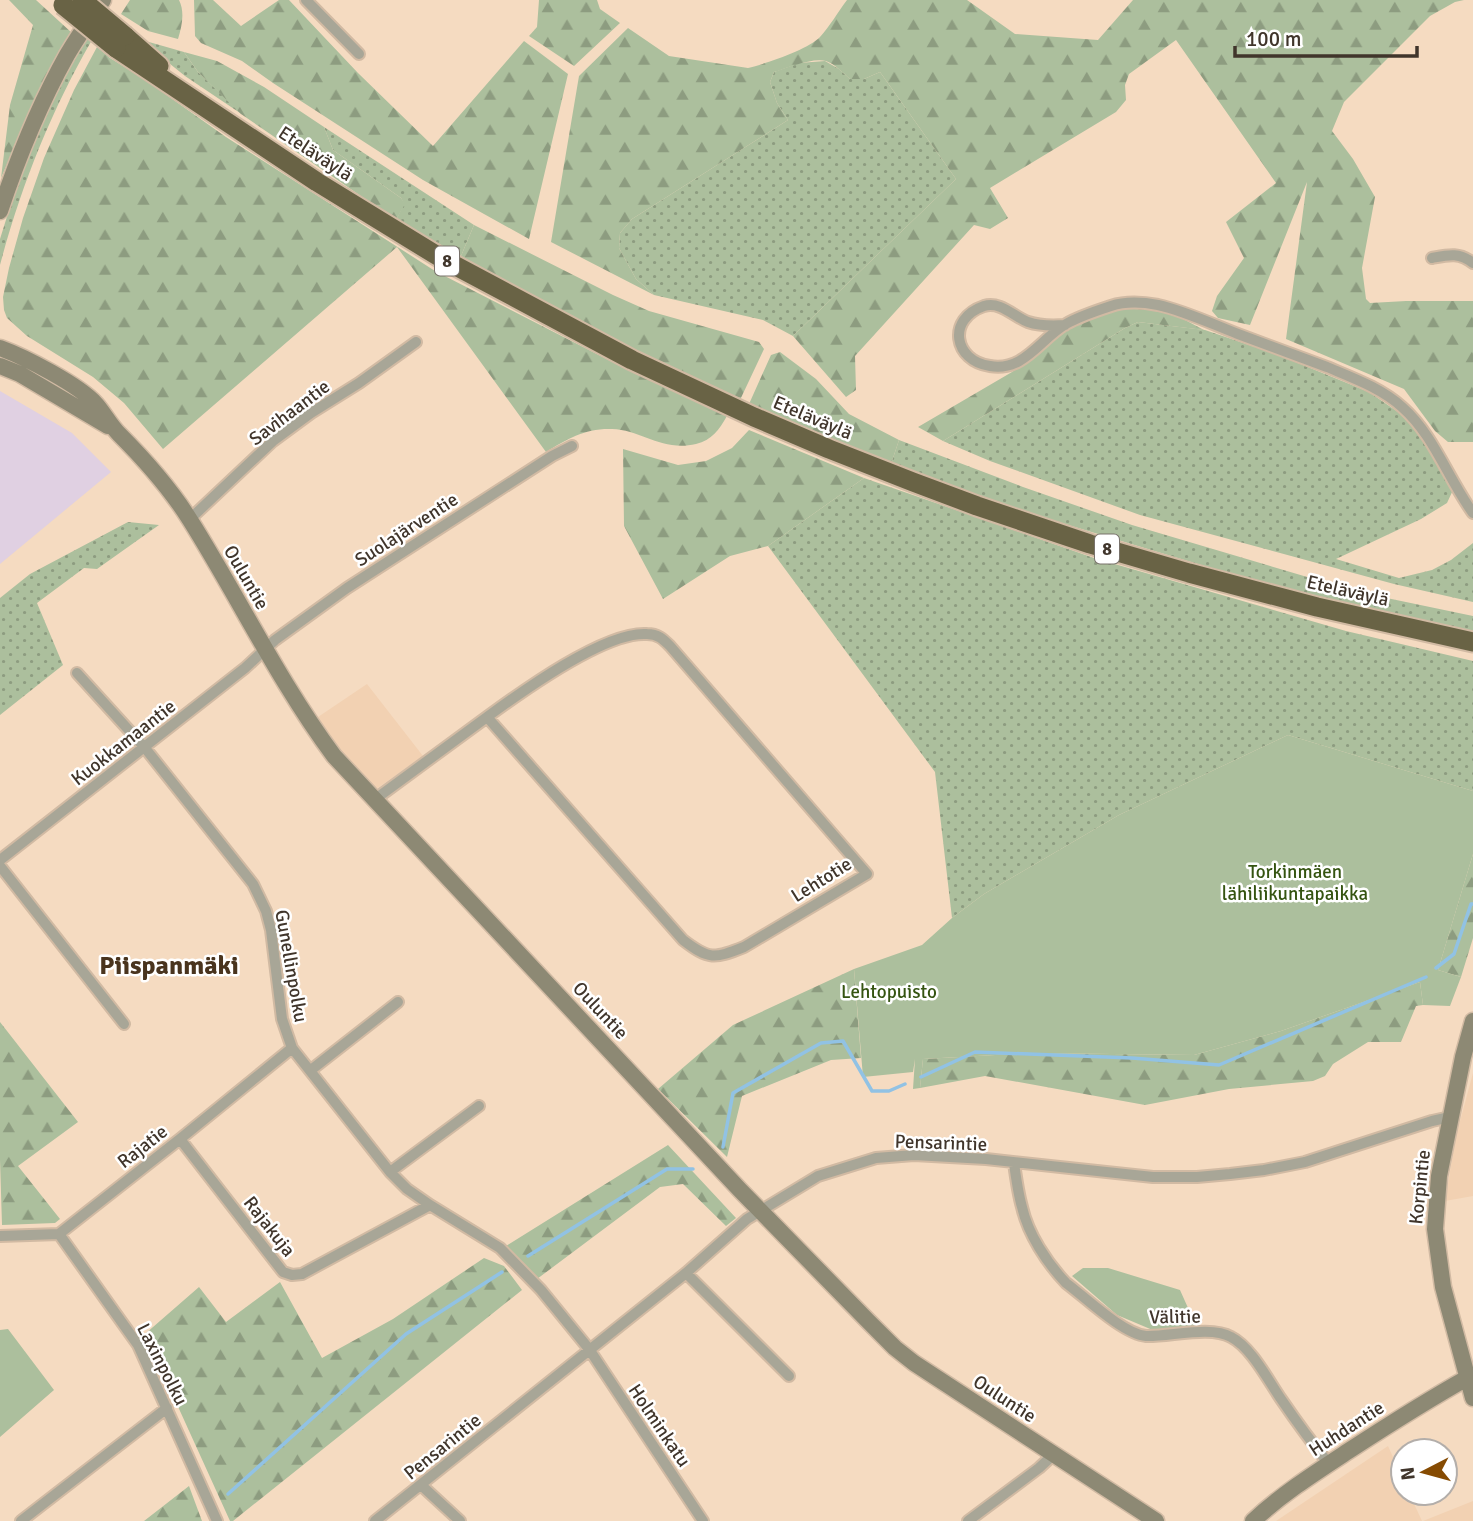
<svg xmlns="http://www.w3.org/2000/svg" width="1473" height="1521" font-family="Signika,sans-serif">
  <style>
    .built { fill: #f2d1b2 }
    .education { fill: #e0d0e2 }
    .grass { fill: url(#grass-dots) }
    .forest { fill: url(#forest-firs) }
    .park { fill: #acbf9d }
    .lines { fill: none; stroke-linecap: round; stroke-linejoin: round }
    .stream { stroke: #91c2e4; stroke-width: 3.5 }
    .street-casing { stroke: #d1baa3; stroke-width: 14 }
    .secondary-casing { stroke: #d1baa3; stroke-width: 19 }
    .highway-casing { stroke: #d1baa3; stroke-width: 23 }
    .street { stroke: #a8a697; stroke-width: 10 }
    .secondary { stroke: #8d8974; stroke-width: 16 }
    .highway { stroke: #696345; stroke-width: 19 }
    .highway-bridge-casing { stroke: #d1baa3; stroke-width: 23; stroke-linecap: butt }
    .highway-bridge { stroke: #696345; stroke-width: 19 }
    .labels { text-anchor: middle; stroke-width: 5; stroke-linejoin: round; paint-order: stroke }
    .shield { fill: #fff; stroke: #79726b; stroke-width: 2 }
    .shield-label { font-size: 18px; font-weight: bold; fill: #40352b }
    .street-label { font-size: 19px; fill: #40352b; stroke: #fff }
    .park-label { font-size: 19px; fill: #355411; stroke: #fff }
    .district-label { font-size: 26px; font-weight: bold; fill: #49341e; stroke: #fff }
  </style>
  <defs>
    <pattern id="grass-dots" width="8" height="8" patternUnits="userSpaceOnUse" patternTransform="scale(1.75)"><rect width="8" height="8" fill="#acbf9d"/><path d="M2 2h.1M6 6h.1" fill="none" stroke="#8d9c80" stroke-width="1.8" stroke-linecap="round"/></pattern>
    <pattern id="forest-firs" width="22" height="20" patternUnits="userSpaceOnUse" patternTransform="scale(1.75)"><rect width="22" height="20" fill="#acbf9d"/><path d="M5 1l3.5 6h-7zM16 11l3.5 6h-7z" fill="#8d9c80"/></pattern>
  </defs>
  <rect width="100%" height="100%" fill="#f5dbc1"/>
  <path class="built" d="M367,684L423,756L375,790L337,747L318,717Z
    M1473,1073V1196L1445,1201L1456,1136Z
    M1388,1446L1403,1479V1493H1409L1422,1521H1276Z
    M1473,1501V1521H1423Z"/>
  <path class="education" d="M0,391L72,433L111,472L0,564Z"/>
  <path class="grass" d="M86,36L92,40C51,111 21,186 0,265V239L19,178L33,141L54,95Z
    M149,42L184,52L198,72L243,115L185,76L149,47Z
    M825,61L839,69L850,79H864L880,72L956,179L793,336L763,320L654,295L636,279L619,248L620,233L632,219L788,120L777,103L770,82L774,72L799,63Z
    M324,127L474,225L461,256L396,220L404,204L401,198L333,150Z
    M1138,322L1205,330L1276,354L1369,392L1398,412L1416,430L1453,490L1447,503L1421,519L1336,559L1399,578L1432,570L1451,560L1473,543V602L1394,584L1140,515L990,461L943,441L1125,328Z
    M899,440L1023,487L1132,525L1358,592L1473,616V632L1358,607L1264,584L1015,509L891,464Z
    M864,478L1094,558L1346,631L1473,661V791L1288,735L1119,815L984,894L952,918L935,772L768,546Z
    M128,522L159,525L97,569L84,568L37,603L63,665L0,715V598L30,574Z"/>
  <path class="forest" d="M9,0H36L72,33L39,91L1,178L10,105L33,25Z
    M130,0H179C185,12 182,26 178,39L148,31L121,14Z
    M194,0H213L241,26L279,0H289L358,73L433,146L524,41L568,74L529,239L423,180L273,83L242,61L201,43L195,36Z
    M539,0H597L600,9L620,23L574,66L529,36L537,27Z
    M847,0H967L1015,34L1098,40L1133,0H1464L1455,2L1430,16L1344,102L1332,131L1353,159L1375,197L1362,268L1366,299L1370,303L1406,301H1473V442H1448L1435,431L1404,389L1286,339L1307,182L1250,325L1218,318L1212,311L1217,296L1244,258L1226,222L1276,183L1176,40L1129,74L1125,85L1126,100L1116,112L990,188L1008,218L990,229L974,225L855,356L856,390L846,397L793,336L956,179L880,72L864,79H850C843,73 835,64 826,61C813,57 787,68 774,72L770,82L777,103L788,120L632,219L620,233L619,248L636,279L654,295L551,242L579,76L628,28L669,56L748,68C765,64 809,49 820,37C830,26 838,12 847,0Z
    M97,47L110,58L144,79L226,137L435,271L630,371L727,416C719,430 712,440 696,444C662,452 642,430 612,429C586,428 567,439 546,452L397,247L163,449L124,403L93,377L27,336L7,318L4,310L3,297L9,268L23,218L44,158L74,90Z
    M184,52L217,61L264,87L324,127L333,150L401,198L405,204L396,220L241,114L198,72Z
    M474,225L613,295L649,311L759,342L764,349L740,400L588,327L461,256Z
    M1135,307L1170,312L1204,330L1138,322L1125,328L943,441L918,427L1012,372L1069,328L1116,310Z
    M780,352L816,379L849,414L899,440L891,464L749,404L771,355Z
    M749,430L864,478L768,546L730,556L663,599L624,526L623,449L678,465L706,461L732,448Z
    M1473,854V938L1461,977L1438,970Z
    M854,969L861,1058L831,1060L742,1096L727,1157L658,1089L733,1025Z
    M1420,982L1423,1005L1416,1006L1401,1042H1368L1333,1064L1325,1076L1313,1081L1229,1089L1145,1105L985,1076L920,1088L923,1059L1030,1053L1194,1055L1281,1031Z
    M0,1022L78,1122L18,1166L60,1219L55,1223L2,1225L0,1160Z
    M668,1145L736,1218L726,1226L683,1184L660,1187L537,1279L506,1246Z
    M484,1258L504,1266L522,1290L233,1521H230L145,1334L199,1287L226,1322L280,1282L322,1358L393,1319Z
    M189,1486L202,1521H144Z"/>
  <path class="park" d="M1288,735L1473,791V854L1438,970L1461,977L1450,1006L1423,1005L1420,982L1281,1031L1194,1055L1030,1053L923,1059L920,1088L913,1089L915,1059L913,1072L863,1077L854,969L922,945L952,918L984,894L1119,815Z
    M1083,1268H1108L1180,1290L1197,1328L1155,1331L1117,1315L1072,1276Z
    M8,1329L54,1390L0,1437V1330Z"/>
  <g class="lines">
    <path class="stream" d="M1436,968L1454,954L1471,904H1473
      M921,1077L975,1052L1132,1058L1219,1065L1426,977
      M723,1147L733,1093L821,1043L843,1041L872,1091H889L905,1084
      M528,1256L667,1169H693
      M228,1494L406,1334L502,1272"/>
    <defs>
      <path id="street" d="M306,0L359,54
        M1432,258C1448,255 1459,252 1473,263
        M1065,325C1052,326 1040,326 1028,322C1014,317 1001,301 984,306C946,319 954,361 990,366C1024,372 1040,339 1066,324C1080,316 1096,311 1111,306C1126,301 1142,302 1158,305C1185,311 1212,324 1238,334C1268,345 1298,356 1327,367C1353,378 1381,388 1402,407C1434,435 1448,479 1473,513
        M190,519L273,441L311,413L359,383L416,342
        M77,673L145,748L253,884L266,911L271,930L282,1019L292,1048L390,1172L407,1189L430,1205L500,1248L541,1290L589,1349L703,1521
        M374,800L487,717C521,692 605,631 647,634C658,634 663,639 670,646L867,874L744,947C714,959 709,960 683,940L487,717
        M0,860L245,668L275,640L347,588L552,456L572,446
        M0,866L124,1024
        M311,1070L398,1002
        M180,1139L283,1272L292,1275L302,1274L430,1205
        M1014,1163C1016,1178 1018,1193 1022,1207C1028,1234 1047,1263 1066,1283C1085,1297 1123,1334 1146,1336C1169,1337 1211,1325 1231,1337C1251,1347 1268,1380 1281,1399C1296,1421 1312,1443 1329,1464
        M390,1172L479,1106
        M59,1234L138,1345L217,1521
        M0,1236L59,1234L180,1139L292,1048
        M686,1273L789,1376
        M421,1485L460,1521
        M21,1521L167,1408
        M375,1521L686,1273L747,1219L818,1176L876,1158L914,1155L986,1159L1153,1177H1197L1230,1174L1264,1170L1305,1162L1432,1121L1450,1117
        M968,1521L1039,1468L1053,1455"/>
      <path id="secondary" d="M0,211C18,157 39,105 67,55C78,36 91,18 103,0
        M0,348C25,357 79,385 96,404C104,413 110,425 119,434C145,460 170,488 190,520C239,598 279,682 334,756L740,1190L868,1321L895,1348L914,1363L1156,1521
        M0,366L20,374L108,426
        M1473,1021L1463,1057L1439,1176L1435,1229L1443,1287L1473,1398
        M1253,1521C1283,1493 1318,1471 1353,1448C1390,1424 1428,1400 1467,1378"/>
      <path id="highway" d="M125,36L159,66
        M116,48L317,182L441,258L632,360L754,417L829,449L913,482L977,506L1090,544L1189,573L1317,607L1473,642"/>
    </defs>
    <use href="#street" class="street-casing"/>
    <use href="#secondary" class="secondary-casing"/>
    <use href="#highway" class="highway-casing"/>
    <use href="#street" class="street"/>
    <use href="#secondary" class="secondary"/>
    <use href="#highway" class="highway"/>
    <defs>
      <path id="highway-bridge" d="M82,0L125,36
        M63,5L116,48"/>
    </defs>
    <use href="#highway-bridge" class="highway-bridge-casing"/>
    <use href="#highway-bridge" class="highway-bridge"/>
  </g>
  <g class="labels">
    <g class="shield">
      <rect x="435" y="246.5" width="24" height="29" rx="5"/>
      <rect x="1095" y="534.5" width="24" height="29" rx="5"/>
    </g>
    <g class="shield-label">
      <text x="447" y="267">8</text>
      <text x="1107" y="555">8</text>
    </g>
    <g class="street-label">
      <text transform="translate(316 153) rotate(33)" y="7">Eteläväylä</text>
      <text transform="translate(289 412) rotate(-37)" y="7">Savihaantie</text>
      <text transform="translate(813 417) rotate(23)" y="7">Eteläväylä</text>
      <text transform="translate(406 529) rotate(-33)" y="7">Suolajärventie</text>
      <text transform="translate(247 577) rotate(60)" y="7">Ouluntie</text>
      <text transform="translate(1348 590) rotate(13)" y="7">Eteläväylä</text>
      <text transform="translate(123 742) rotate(-38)" y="7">Kuokkamaantie</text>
      <text transform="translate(821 879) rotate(-32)" y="7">Lehtotie</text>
      <text transform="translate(292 966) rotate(80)" y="7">Gunellinpolku</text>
      <text transform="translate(601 1010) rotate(47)" y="7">Ouluntie</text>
      <text transform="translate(941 1142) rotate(2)" y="7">Pensarintie</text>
      <text transform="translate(142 1146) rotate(-38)" y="7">Rajatie</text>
      <text transform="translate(1419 1187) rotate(-84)" y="7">Korpintie</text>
      <text transform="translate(270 1226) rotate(52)" y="7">Rajakuja</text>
      <text transform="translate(1175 1316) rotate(-1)" y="7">Välitie</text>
      <text transform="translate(163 1364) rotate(63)" y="7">Laxinpolku</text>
      <text transform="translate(1005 1398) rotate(33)" y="7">Ouluntie</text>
      <text transform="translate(660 1425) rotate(56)" y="7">Holminkatu</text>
      <text transform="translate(1346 1428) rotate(-33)" y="7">Huhdantie</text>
      <text transform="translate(442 1446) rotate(-39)" y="7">Pensarintie</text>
    </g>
    <g class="park-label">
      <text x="1295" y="878">Torkinmäen<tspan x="1295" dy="22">lähiliikuntapaikka</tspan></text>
      <text x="889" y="998">Lehtopuisto</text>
    </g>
    <g class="district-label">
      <text x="169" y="974">Piispanmäki</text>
    </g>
  </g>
  <g transform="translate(1424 1472) rotate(264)"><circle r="33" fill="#ffffff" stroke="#b3aeaa" stroke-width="2"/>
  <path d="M0-5L12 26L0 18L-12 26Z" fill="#864b02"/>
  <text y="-10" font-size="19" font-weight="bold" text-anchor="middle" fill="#40352b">N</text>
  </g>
  <path d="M1235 46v10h182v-10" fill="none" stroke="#40352b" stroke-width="3.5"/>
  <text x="1246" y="46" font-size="21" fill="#40352b" stroke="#ffffff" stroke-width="5" paint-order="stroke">100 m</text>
</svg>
